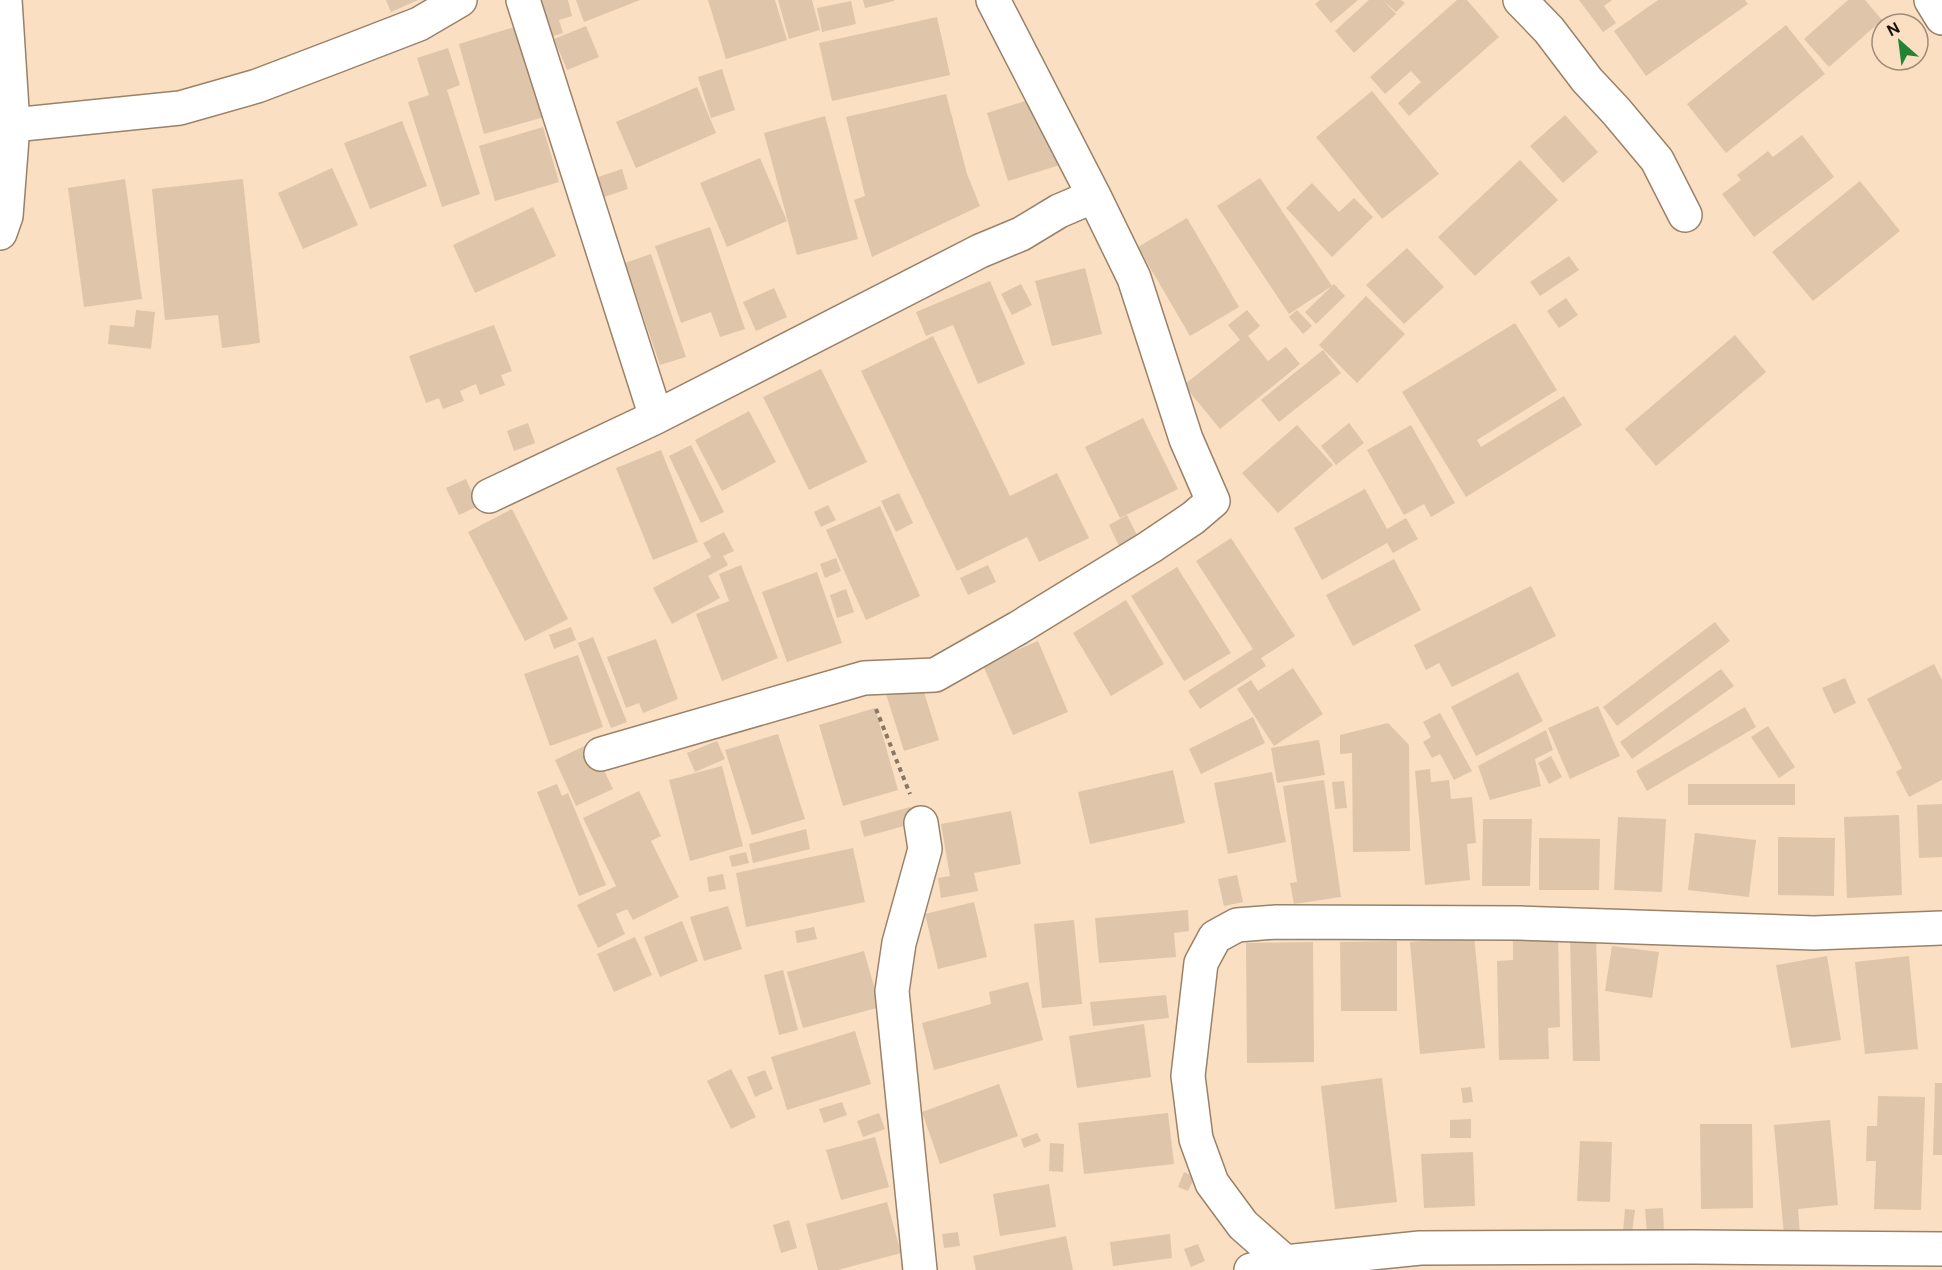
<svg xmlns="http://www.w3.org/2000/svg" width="1942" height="1270" font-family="'DM Sans',sans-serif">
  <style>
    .building { fill: #dfc5aa }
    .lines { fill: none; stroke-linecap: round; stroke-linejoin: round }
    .street-casing { stroke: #9a8269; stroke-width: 36 }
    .path { stroke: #897765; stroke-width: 4; stroke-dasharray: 4.5 4.5; stroke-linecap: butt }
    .street { stroke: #fff; stroke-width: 33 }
  </style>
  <rect width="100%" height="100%" fill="#fadfc3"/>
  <path class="building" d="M386,0H418L391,12Z
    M538,0H568L572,16L559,20L563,33L550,37Z
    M576,0H640L584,22Z
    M708,0H775L787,40L726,59Z
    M778,0H812L820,30L789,39Z
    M863,0H894V1L865,8Z
    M1320,0H1358L1331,23L1315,4Z
    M1369,0H1383L1396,14L1354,53L1335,31Z
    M1383,0H1401L1405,3L1396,12Z
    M1457,0H1467L1499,37L1409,116L1398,103L1421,82L1411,71L1385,94L1370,77Z
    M1579,0H1612L1604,6L1616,23L1603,32Z
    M1658,0H1745L1748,4L1646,76L1614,31Z
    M1848,0H1865L1882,20L1829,67L1804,39Z
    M851,1L856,24L822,32L817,8Z
    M937,17L950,75L832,101L819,43Z
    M521,25L548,116L484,134L459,44Z
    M1786,25L1825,74L1726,153L1687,104Z
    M586,26L599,57L567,70L554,39Z
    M448,48L460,85L447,90L480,194L442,207L408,102L429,95L417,58Z
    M722,69L735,110L711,118L698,77Z
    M697,87L716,133L636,168L616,122Z
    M1372,91L1439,174L1382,219L1316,137Z
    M946,94L967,174L980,206L872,257L854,200L865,196L846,117Z
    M1038,97L1060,165L1008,181L987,113Z
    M1565,115L1598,152L1563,183L1530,146Z
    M825,116L858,239L797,255L764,133Z
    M402,121L427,186L370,209L344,143Z
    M543,127L559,182L495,201L479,146Z
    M1802,135L1834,177L1754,237L1722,194L1741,180L1737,175L1768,151L1773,157Z
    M760,158L787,221L727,247L700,183Z
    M1520,160L1558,200L1475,276L1438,237Z
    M332,168L358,225L303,249L278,193Z
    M622,169L628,189L598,199L592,179Z
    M1260,178L1332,286L1289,314L1217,206Z
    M125,179L142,299L84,307L68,188Z
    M243,179L260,343L222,348L218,315L165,320L152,189Z
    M1860,181L1900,231L1813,301L1772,252Z
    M1312,183L1339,212L1354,198L1373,217L1332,257L1286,208Z
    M533,207L556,256L475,293L453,245Z
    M1187,218L1239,307L1190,336L1138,247Z
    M710,227L745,329L720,337L711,312L681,323L655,246Z
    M1407,248L1444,287L1404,324L1366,285Z
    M651,254L686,357L660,365L625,263Z
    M1569,256L1579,270L1540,296L1530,282Z
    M1085,268L1102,334L1052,346L1035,281Z
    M990,281L1025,364L978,384L953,325L926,336L916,312Z
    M1021,284L1032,305L1012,315L1001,294Z
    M1334,284L1345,296L1316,324L1305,312Z
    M774,288L787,317L756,331L743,302Z
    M1366,296L1405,334L1357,383L1319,345Z
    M1566,298L1578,315L1559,328L1547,311Z
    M136,310L155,312L151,349L108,344L110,325L134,327Z
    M1247,310L1260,326L1248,336L1268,361L1286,347L1300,364L1220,429L1184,385L1240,340L1228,325Z
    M1297,310L1312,326L1303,334L1289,317Z
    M1515,323L1557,390L1477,440L1481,447L1564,396L1582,425L1466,497L1402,392Z
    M494,325L512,371L501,375L505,385L480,395L476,384L460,391L464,401L443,409L439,398L426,403L409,356Z
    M1735,335L1766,372L1656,466L1625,429Z
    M933,336L1010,496L1057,473L1089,538L1039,562L1027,537L957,571L861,371Z
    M1323,350L1341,373L1279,422L1261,400Z
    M821,369L867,462L809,490L763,397Z
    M749,411L776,462L722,491L695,440Z
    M1143,418L1178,489L1120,518L1085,447Z
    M528,423L535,443L514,451L507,431Z
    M1349,423L1364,443L1336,465L1321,446Z
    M1297,425L1333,465L1278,513L1242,473Z
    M1411,425L1455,503L1431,517L1424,504L1404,515L1367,450Z
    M691,445L724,512L701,523L669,456Z
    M661,450L698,542L653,560L616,468Z
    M466,479L478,506L459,515L446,488Z
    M1365,489L1387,529L1406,518L1418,539L1393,553L1387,543L1322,580L1294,528Z
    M899,493L913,523L896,532L881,501Z
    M828,505L836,520L821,527L814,512Z
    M880,506L920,596L866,620L826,530Z
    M512,509L568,619L525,641L468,532Z
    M1127,515L1138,537L1119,546L1109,525Z
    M724,532L734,551L723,556L728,565L708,576L720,598L672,624L653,588L711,557L703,543Z
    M1231,538L1295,636L1261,658L1266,666L1200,709L1188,691L1253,649L1196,561Z
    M836,558L841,571L825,578L820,564Z
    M1394,559L1421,610L1353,646L1326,595Z
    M741,565L778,658L722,681L696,614L729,601L719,574Z
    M988,565L996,582L968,595L960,578Z
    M1177,567L1231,653L1184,681L1131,596Z
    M817,572L842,643L787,662L762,592Z
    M1531,586L1556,636L1452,687L1439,663L1426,670L1414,645Z
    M846,589L854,612L837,618L830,595Z
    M1126,600L1164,664L1111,696L1073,633Z
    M1715,622L1730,641L1617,726L1603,707Z
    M571,627L576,640L554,649L549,635Z
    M593,637L627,722L611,728L578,643Z
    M656,639L678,699L643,713L639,703L626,708L607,657Z
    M1038,641L1068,712L1013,735L983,665Z
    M578,655L603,727L550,746L524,674Z
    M1934,664L1942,680V780L1909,797L1896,772L1902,768L1867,699Z
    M1293,668L1323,714L1274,746L1237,689L1251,680L1258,691Z
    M1721,669L1734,686L1632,759L1620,742Z
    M1518,672L1543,721L1476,756L1451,707Z
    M1845,678L1856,703L1834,714L1822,688Z
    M920,680L939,740L904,751L885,691Z
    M1598,706L1620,756L1570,779L1548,728Z
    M1745,707L1756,727L1647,791L1636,771Z
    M875,708L898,790L843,806L819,725Z
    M1440,713L1472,771L1454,780L1440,754L1432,758L1423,742L1431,737L1423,722Z
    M1253,717L1265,743L1201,774L1189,749Z
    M1388,723L1409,745L1410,851L1353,852L1352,753L1340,754V735Z
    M1768,726L1795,767L1779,778L1751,737Z
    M1546,730L1553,750L1535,759L1541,786L1490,800L1478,766Z
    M778,734L805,819L752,835L725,750Z
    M1319,740L1325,775L1277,783L1271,748Z
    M717,741L725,759L695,772L687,753Z
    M591,743L613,789L576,806L555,760Z
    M1551,756L1562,777L1549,784L1538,763Z
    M722,766L743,846L690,861L669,780Z
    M1430,769L1431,782L1449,780L1451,799L1472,797L1476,843L1467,844L1470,880L1425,885L1415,771Z
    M1173,770L1185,823L1090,844L1078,792Z
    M1272,772L1286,842L1228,854L1214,783Z
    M1324,780L1341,897L1294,904L1290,883L1297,882L1283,786Z
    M1344,781L1347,808L1335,809L1332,782Z
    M557,784L562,796L568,793L606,885L579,896L537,792Z
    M1688,784H1795V805H1688Z
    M639,791L661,836L651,841L679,897L633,920L627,909L616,914L625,934L598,948L577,905L616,886L583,818Z
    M1942,804V857L1919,858L1917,805Z
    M910,807L915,823L864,837L860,821Z
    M1011,811L1021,864L974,873L978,891L941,898L938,878L950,876L941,824Z
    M1899,815L1902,895L1847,898L1844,817Z
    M1618,817L1666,819L1662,892L1614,890Z
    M1483,819H1532L1530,886H1482Z
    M806,829L810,849L753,863L749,844Z
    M1695,833L1756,840L1749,897L1688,890Z
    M1778,837L1835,838L1834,896L1778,895Z
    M1539,838L1600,839L1599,890H1539Z
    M853,848L865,902L746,927L736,873Z
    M746,852L749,863L732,867L729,856Z
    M723,874L726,889L709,892L707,877Z
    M1237,875L1243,902L1224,906L1218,879Z
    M974,902L987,957L938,969L925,914Z
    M728,906L742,949L704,961L690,917Z
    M1188,910L1189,931L1174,933L1176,957L1099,963L1095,918Z
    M1074,920L1082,1004L1042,1008L1034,924Z
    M682,921L698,961L660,977L644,937Z
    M814,927L817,939L797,943L795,931Z
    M1474,936L1485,1048L1420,1054L1410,942Z
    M1558,936L1560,1027L1548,1028L1549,1059L1499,1060L1497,961L1513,960V937Z
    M1596,936L1600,1061H1573L1570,937Z
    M635,937L652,975L614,992L597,954Z
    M1397,941V1011H1341L1340,942Z
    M1313,942L1314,1062L1247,1063L1246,943Z
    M1612,946L1659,952L1652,998L1605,991Z
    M864,951L880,1007L803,1028L787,972Z
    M1827,956L1841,1040L1791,1048L1776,965Z
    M1909,956L1918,1049L1865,1054L1855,962Z
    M783,970L798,1030L779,1035L764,975Z
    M1028,982L1043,1040L934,1070L922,1023L991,1004L989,992Z
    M1166,995L1169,1018L1093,1026L1090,1002Z
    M1144,1024L1151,1077L1077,1088L1069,1036Z
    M855,1031L871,1084L787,1110L771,1057Z
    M731,1069L756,1117L731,1129L707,1081Z
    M765,1070L773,1089L755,1097L747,1077Z
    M1382,1078L1397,1202L1335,1209L1321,1086Z
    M1935,1083H1942V1155H1933Z
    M999,1084L1018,1136L940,1164L922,1112Z
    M1471,1087L1473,1102L1463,1103L1461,1088Z
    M1878,1096L1925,1097L1921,1210L1874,1209L1876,1161H1866L1867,1126H1877Z
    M842,1102L847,1115L824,1123L819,1109Z
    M879,1113L885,1129L863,1137L857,1121Z
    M1168,1113L1174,1164L1084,1174L1078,1123Z
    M1471,1119V1138H1450V1120Z
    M1830,1120L1838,1205L1798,1209L1800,1234L1784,1235L1774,1125Z
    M1700,1124H1752L1753,1208L1701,1209Z
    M1037,1133L1041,1141L1024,1148L1021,1139Z
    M875,1137L889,1187L841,1200L826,1150Z
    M1580,1141L1612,1142L1610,1202L1577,1201Z
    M1050,1143L1064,1144L1063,1172L1049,1171Z
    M1473,1152L1475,1206L1424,1208L1421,1154Z
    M1184,1172L1195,1177L1188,1191L1178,1187Z
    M1049,1184L1056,1227L1000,1236L993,1194Z
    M887,1202L901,1253L838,1270H818L806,1224Z
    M1663,1208L1664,1233L1647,1234L1645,1209Z
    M1625,1209L1635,1210L1632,1233L1623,1232Z
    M789,1220L797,1248L781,1253L773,1225Z
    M958,1232L960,1246L944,1248L942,1234Z
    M1170,1234L1172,1258L1113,1266L1110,1242Z
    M1066,1236L1073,1270H976L973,1256Z
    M1198,1244L1205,1261L1191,1267L1184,1249Z"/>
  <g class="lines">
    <defs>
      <path id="street" d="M523,0L656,417
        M1520,0L1549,30L1587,80L1616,111L1657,160L1685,215
        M1931,0L1942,18
        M13,125L180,108L257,86L336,56L419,24L460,0
        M0,233L6,216L13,125L5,0
        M489,496L656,417L980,251L1021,234L1059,211L1094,196L993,0
        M601,754L864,678L935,675L1018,628L1150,547L1193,518L1213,501L1186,439L1134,278L1094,196
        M1285,1262L1243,1225L1212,1183L1196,1139L1188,1076L1201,963L1215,937L1237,925L1276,922L1520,923L1814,933L1942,928
        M920,1270L892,991L899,943L925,849L921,823
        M1251,1270L1285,1262L1420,1248L1695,1247L1942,1249"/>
    </defs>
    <use href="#street" class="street-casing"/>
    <path class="path" d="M876,709L910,794"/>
    <use href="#street" class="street"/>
  </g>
  <g transform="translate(1900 42) rotate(332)"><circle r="28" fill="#fadfc3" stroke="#a08c78" stroke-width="1.5"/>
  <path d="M0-4.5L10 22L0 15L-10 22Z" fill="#238234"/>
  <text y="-9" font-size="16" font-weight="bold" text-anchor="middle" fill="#191007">N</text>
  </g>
</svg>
